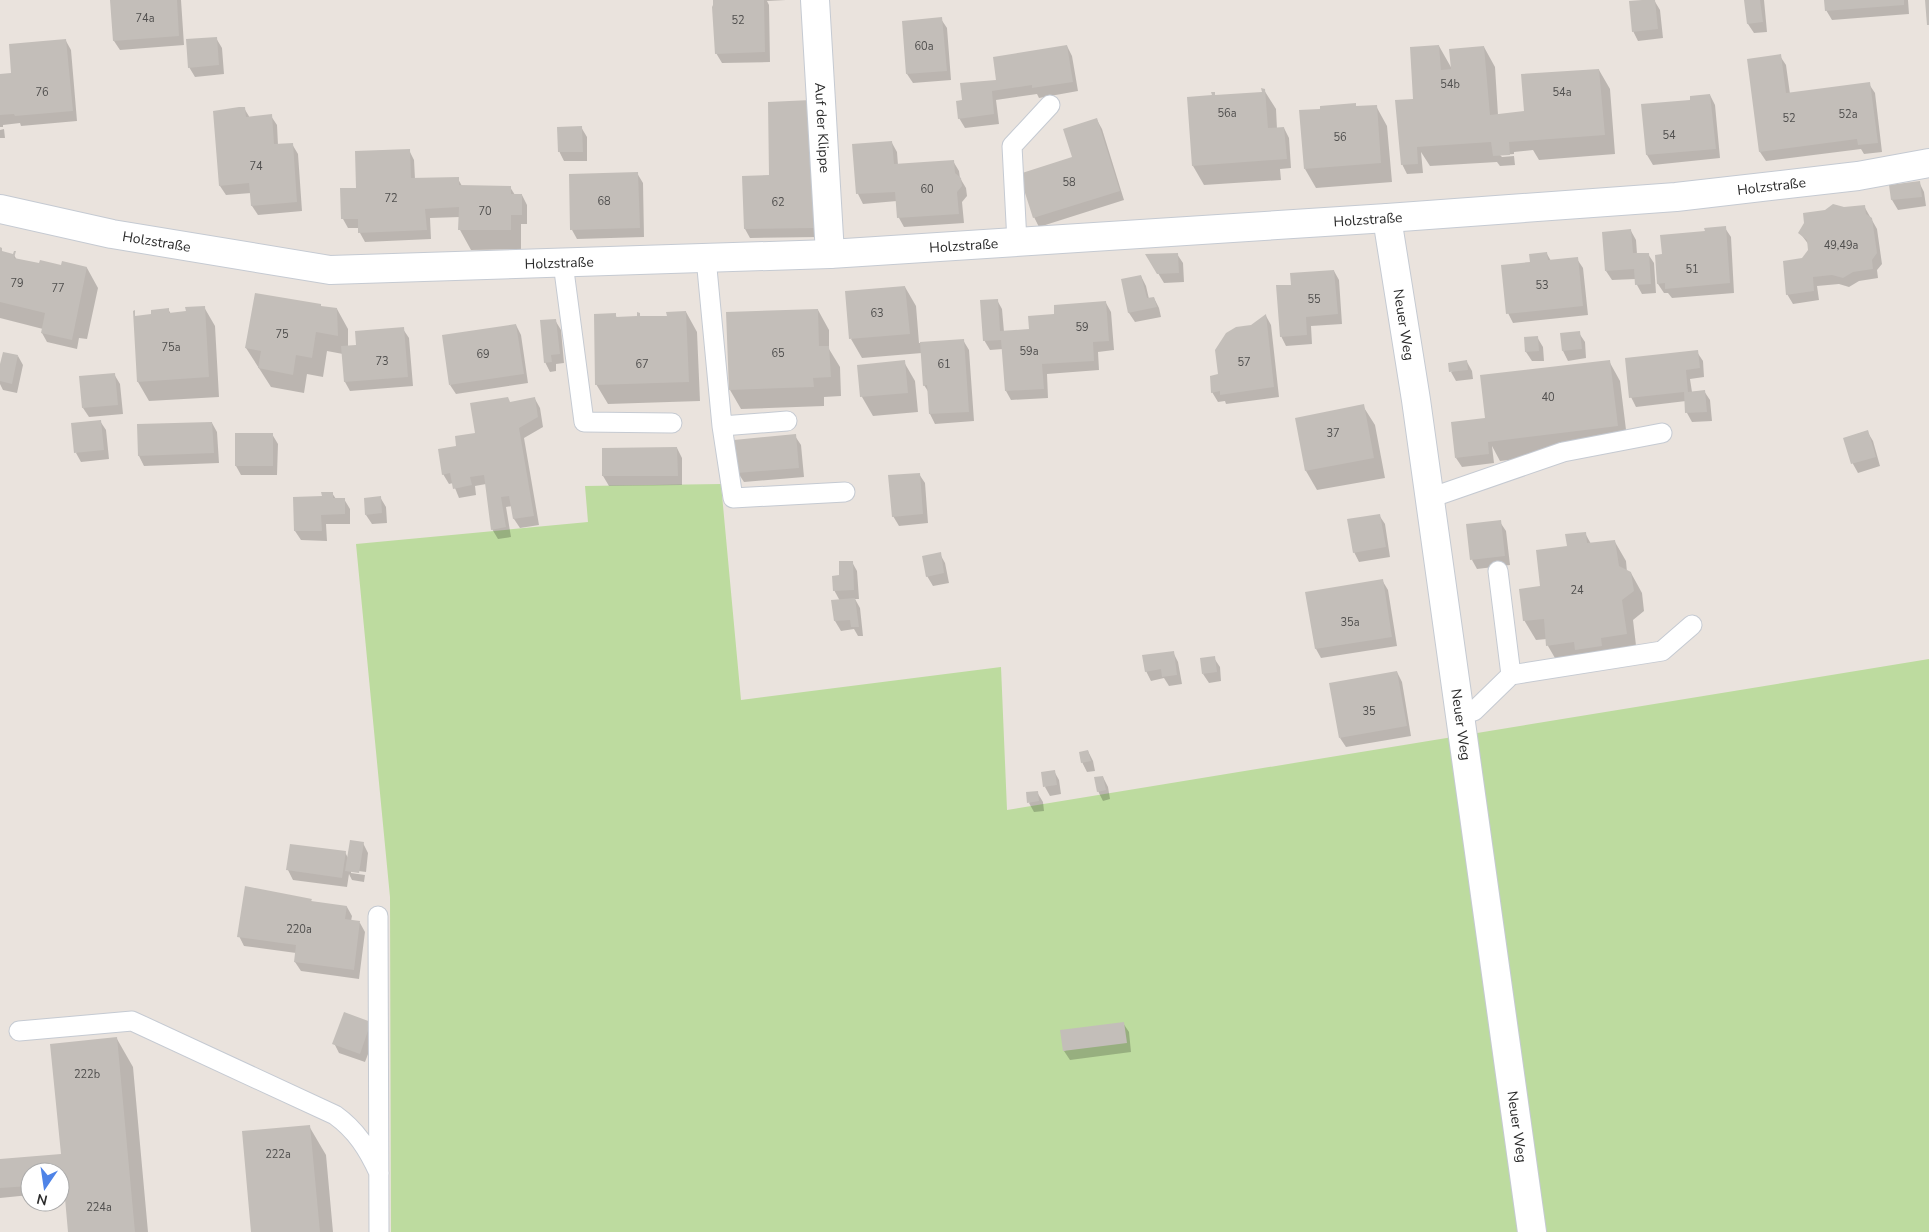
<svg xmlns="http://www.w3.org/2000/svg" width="1929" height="1232" font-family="'Nunito Sans',sans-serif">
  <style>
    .green { fill: #bddb9f }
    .shadow { fill: #0003 }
    .building { fill: #c3beb9 }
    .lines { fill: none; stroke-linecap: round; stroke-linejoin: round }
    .service-casing { stroke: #c5cad2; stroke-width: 21 }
    .minor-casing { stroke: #c5cad2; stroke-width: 30 }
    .service { stroke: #fff; stroke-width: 19 }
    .minor { stroke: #fff; stroke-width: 28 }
    .labels { text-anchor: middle; stroke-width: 5; stroke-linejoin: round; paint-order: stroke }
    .number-label { font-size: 11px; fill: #504f4e }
    .street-label { font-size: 14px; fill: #2a2a2a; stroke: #fff }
  </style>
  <rect width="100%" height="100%" fill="#eae3dd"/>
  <path class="green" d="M721,484L741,700L1001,667L1007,810L1929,659V1232H391L390,897L356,544L588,522L585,486Z"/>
  <path class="shadow" d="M111,0H181L184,45L120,50L114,41Z
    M715,0H786L767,1L769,5L770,62L722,63L716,53Z
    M1654,0L1660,10L1663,38L1638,41L1633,31Z
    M1746,0H1764L1767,32L1754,33L1748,24Z
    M1826,0H1908L1909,14L1832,20L1826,10Z
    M941,19L947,28L951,80L913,83L907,74Z
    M216,38L222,48L224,74L195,77L189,67Z
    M66,41L71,50L77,121L21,126L20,123L3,125V127H0V75L12,74Z
    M1067,46L1072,56L1078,91L1039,98L1037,94L996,100L999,124L965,128L959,118L964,101Z
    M1439,46L1452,69L1484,47L1495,67L1498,115L1524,112L1599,70L1610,89L1615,154L1539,160L1533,150L1514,152V154L1500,155L1502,157L1514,156L1515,165L1500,166L1497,162L1430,166L1421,152L1423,173L1407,174L1402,164L1413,100Z
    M1780,56L1786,65L1790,94L1869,84L1875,93L1882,152L1864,154L1861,149L1766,161L1760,152Z
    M1264,90L1276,109L1277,129L1284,128L1289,138L1291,168L1280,169L1281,180L1204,185L1193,166L1215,96L1263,93Z
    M1710,95L1715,105L1720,158L1653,165L1647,155L1642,106L1691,101Z
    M1376,106L1387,126L1392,182L1316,188L1305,169Z
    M244,108L250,118L271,116L277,125L278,145L292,144L298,154L302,211L258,215L252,206L251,193L226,195L220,186Z
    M816,111L818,237L750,238L745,229L771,176Z
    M1097,120L1102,129L1124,200L1039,227L1034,217L1074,158Z
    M581,127L587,137V161H564L559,151Z
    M4,129L5,138H0V130Z
    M892,143L897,152L898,165L953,161L959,171L960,178L966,188L967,196L962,202L964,223L904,227L899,218L897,201L863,204L858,194L854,145Z
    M409,150L414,160L415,179H458L462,186L510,187L515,195H522L527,205V224H521V249L471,250L460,230V217L430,218L431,239L365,242L360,233L359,228H348L343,219L342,190L358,189Z
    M637,173L643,183L644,237L577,239L572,230Z
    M1919,182L1924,192L1926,206L1898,210L1892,200L1890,186Z
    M1864,206L1877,229L1882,264L1877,270L1878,278L1859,281L1849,287L1839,284L1817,286L1819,300L1793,304L1787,294L1803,259L1809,250V245L1800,233L1844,209Z
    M1725,228L1731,237L1734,293L1672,298L1668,293H1664L1658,284L1663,255L1706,232Z
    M1631,231L1636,240L1637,254H1648L1654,263L1656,293L1642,294L1637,285L1636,279L1612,280L1606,271Z
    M0,249L3,253L14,255L17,260L40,265L87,268L98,288L87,339L79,338L77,349L47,342L42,333L43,329L0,318Z
    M1177,254L1183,263L1184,282L1164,283L1147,255Z
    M1547,254L1551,261L1577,259L1583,268L1588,315L1513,323L1508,313L1531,263Z
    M1334,271L1339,280L1342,324L1311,326L1312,344L1286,346L1281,336L1293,286Z
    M1141,276L1146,286L1149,299L1154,298L1159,308L1161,317L1135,322L1129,313L1122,280Z
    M905,287L916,306L919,343L963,340L969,350L974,421L935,424L930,414L929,393L924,385L922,353L862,358L851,339Z
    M997,300L1002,309L1004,332L1030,330L1055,315L1106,303L1111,312L1114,350L1098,352L1099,370L1047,374L1048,398L1011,400L1006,391L1003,349L990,350L984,340Z
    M320,305L322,308L337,309L348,329V347L357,346L403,329L409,338L413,386L350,391L345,382L343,354L327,351L323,377L307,374L304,393L271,387L246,348Z
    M204,307L215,326L219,397L149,401L138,382L153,315L168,309L171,314L187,313Z
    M818,310L829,330V349L840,367L841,396L824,397V406L741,409L730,390Z
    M686,312L697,332L700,401L608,404L596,384L615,314L617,318L668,317Z
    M1266,316L1271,325L1279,397L1226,404L1225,401L1218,402L1212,392L1219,375L1251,326Z
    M555,320L561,330L564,363L556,364V371L550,372L545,362Z
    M516,325L521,335L528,383L456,394L450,385Z
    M1579,333L1585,342L1586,358L1568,361L1563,351L1561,334Z
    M1537,337L1543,347L1544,361H1532L1526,352Z
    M1697,352L1703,361L1704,377L1690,379L1692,392L1704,391L1710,400L1712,421L1692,422L1687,413L1686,401L1636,407L1631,397Z
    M18,356L23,365L17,393L3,390L0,384V370Z
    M1609,361L1620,381L1628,446L1500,461L1492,446L1494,463L1462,467L1456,458L1487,419Z
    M904,362L915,381L918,412L873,416L862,397L858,366Z
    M1467,362L1472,371L1473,379L1456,381L1451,372Z
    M114,374L120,384L123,414L89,417L83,408Z
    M535,399L540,408L543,427L524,438L539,525L520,528L514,519L512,506L506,507L511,537L498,539L492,529L486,484L475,486L476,495L459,498L453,483L449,484L443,474L458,447L476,434L511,403Z
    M1363,406L1375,425L1385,478L1317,490L1306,471L1296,419Z
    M100,421L106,430L109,459L81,462L76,453Z
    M212,423L217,432L219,463L144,466L139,456L138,425Z
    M1867,431L1873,441L1880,466L1858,473L1853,464L1845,438Z
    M272,434L278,444L277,475H241L236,466Z
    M795,436L801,445L804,477L744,482L738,473Z
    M677,448L682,458V485L609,486L603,476V449Z
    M919,474L925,483L928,523L899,526L893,516Z
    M332,493L336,499H344L350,509V524H326L327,541L301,540L295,531L323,497Z
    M380,497L386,507L387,523L372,524L366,515Z
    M1379,515L1385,524L1390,557L1359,562L1354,552Z
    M1500,522L1506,531L1510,565L1477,569L1472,560Z
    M1585,533L1591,544L1615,542L1626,561L1627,572L1631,573L1642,593L1644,611L1633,620L1637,654L1559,665L1548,646L1547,639L1536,640L1524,620L1542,587L1568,547Z
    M940,554L945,563L949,583L933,586L927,576Z
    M852,562L857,571L859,599H855L860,608L863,636H858L854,629L841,631L835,621L833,602L840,601L834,590L841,577Z
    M1382,580L1388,590L1397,646L1321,658L1316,649L1307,593Z
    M1173,652L1178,662L1182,684L1169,686L1164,678L1151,681L1146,671Z
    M1214,658L1220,667L1221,681L1209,683L1203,674Z
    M1397,672L1402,682L1411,736L1346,747L1340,738Z
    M1088,751L1093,761L1095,771L1087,772L1082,762Z
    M1054,771L1059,780L1061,794L1050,796L1045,787Z
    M1103,777L1108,787L1110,799L1103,801L1098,791Z
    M1037,792L1043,802L1044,811L1034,812L1029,803Z
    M363,843L368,853L366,872L351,870V873L365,875L364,882L352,880L349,874L347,887L293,880L288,870L345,852L348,858Z
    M311,900L312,903L347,907L352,916L351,921L360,923L365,932L359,979L301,971L295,962L296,953L244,946L239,936Z
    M370,1023L376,1033L365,1062L339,1053L334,1043Z
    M1123,1023L1129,1032L1131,1052L1070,1060L1064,1051Z
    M117,1039L133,1067L148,1232H69L66,1196L60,1197V1172H30V1195L0,1198V1160L62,1155Z
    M309,1126L326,1155L333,1232H253Z"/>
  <path class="building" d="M110,0H177L179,36L113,41Z
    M713,0H764L765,52L715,54L712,7L713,5Z
    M1642,0H1655L1658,29L1632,32L1629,1Z
    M1744,0H1760L1763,22L1747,24Z
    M1824,0H1904V5L1825,11Z
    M1925,0H1929V25H1927Z
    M942,17L947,71L906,74L902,21Z
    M217,37L219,65L188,68L186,39Z
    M66,39L73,111L15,116L14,114L0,115V74L11,73L9,44Z
    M1067,45L1073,82L1032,88V85L992,91L994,114L958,119L956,101L962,100L960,83L996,80L993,57Z
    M1439,45L1441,70L1451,69L1449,49L1484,46L1490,115L1524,111L1521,74L1599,69L1605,135L1509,142L1510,155L1493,156L1491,142L1417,147L1418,164L1401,165L1395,100L1413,99L1410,47Z
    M1781,54L1786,93L1870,82L1878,143L1858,145L1857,139L1759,152L1747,59Z
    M1261,88L1265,89L1268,128L1284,127L1287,159L1192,166L1187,97L1212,95L1211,92H1215V95L1262,92Z
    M1710,94L1716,149L1646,155L1641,104L1690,100V96Z
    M811,100L814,228L744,229L742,176L769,175L768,102Z
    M1356,103V106L1377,105L1381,163L1304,169L1299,110L1320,109V106Z
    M239,107H245L246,117L272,114L274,144L293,143L297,202L251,206L249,183L219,186L213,111Z
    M1097,118L1120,191L1033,218L1019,174L1072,157L1063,129Z
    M582,126L583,152H558L557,127Z
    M892,141L894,164L954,160L955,173L961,178L962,186L957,192L959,214L897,218L895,192L856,194L852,144Z
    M410,149L411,178L459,177V185L511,186V194H522V215H511V230H458L459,207L425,209L427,230L358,233V219H341L340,188H356L355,151Z
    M638,172L640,228L570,230L569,174Z
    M1920,181L1922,197L1891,200L1889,185Z
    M1833,204L1844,207L1865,205L1866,214L1872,218L1877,253L1872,260L1873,269L1853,272L1843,278L1832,275L1813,277L1814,291L1786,295L1783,261L1802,258L1808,250L1807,240L1798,233L1804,223L1803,213L1825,210Z
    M1726,226L1730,283L1665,289V283L1657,284L1655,255L1662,254L1660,235L1705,231L1704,228Z
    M1631,229L1633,253H1649L1651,284L1635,285L1634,269L1605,271L1602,232Z
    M0,247L2,248V251L13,254L14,251H16L14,258L39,263L40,260L61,265L62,261L87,267L72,340L41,333L45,313L0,302Z
    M1547,252L1548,260L1578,257L1583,306L1506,314L1501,265L1530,262L1529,254Z
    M1178,253L1179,273L1157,274L1145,254Z
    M1334,270L1338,314L1306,317L1307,335L1280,337L1276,285H1291L1290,273Z
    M1141,275L1147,298L1154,297L1157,307L1128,313L1121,279Z
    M905,286L910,334L849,339L845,291Z
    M255,293L321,304V306L337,308L338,336L316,332L312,358L296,355L293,375L258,368L261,351L245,348Z
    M998,299L1000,331L1029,329L1028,316L1054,314V305L1106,301L1109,341L1093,342L1094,361L1042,364L1044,389L1005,391L1001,340L983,341L980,300Z
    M205,306L209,377L137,382L133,311L135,310V316L151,314V310L169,308V313L186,311L185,307Z
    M818,309L819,346H829L831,377L813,378L814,387L729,390L726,312Z
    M686,311L689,382L595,385L594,314L616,313V317L637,316V312L640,313V316H667L666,312Z
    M1266,314L1274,387L1220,395V391L1211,393L1210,376L1218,374L1215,350L1226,333L1236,327L1251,325Z
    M556,319L560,354L551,355L552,362L544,363L540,320Z
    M516,324L524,374L449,385L442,335Z
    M404,327L408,377L344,382L341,346L356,345L355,331Z
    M1580,331L1582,349L1562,351L1560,333Z
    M1538,336L1539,351L1525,352L1524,337Z
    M964,339L969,412L929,414L927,385L923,386L920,342Z
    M1698,350L1700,368L1686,370L1688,392L1705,390L1707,412L1685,413L1684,392L1629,398L1625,358Z
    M3,352L18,355L12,384L0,381V364Z
    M905,360L908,393L860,397L857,365Z
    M1467,360L1468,370L1449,372L1448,363Z
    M1610,360L1618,426L1488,442L1489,454L1455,458L1451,422L1485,418L1480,375Z
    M115,373L118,405L82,408L79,376Z
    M508,397L510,402L535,397L538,417L519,428L534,516L513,519L509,496L501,497L506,527L491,530L484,475L470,477L472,485L453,489L450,473L442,475L438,449L456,446L455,436L475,433L470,403Z
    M1364,404L1374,458L1305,471L1295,418Z
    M101,420L104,450L74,453L71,423Z
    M212,422L214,453L138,456L137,424Z
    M1868,430L1876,457L1851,464L1843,438Z
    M235,433H273V466H235Z
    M796,434L799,468L737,473L734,440Z
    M677,447L678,476H602V448Z
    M920,473L923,514L892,517L888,475Z
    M321,492H333V498H345V514L321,515L322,531H294L293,497L322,496Z
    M381,496L382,513L365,515L364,498Z
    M1380,514L1386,547L1353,553L1347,519Z
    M1501,520L1505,556L1470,560L1466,524Z
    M1586,532L1587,543L1615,540L1619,566L1631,572L1634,591L1622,600L1627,634L1601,638L1602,646L1575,650L1574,642L1546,646L1544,619L1523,621L1519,589L1540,586L1536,550L1567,546L1565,534Z
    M941,552L944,573L926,577L922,556Z
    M839,561H853L854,590L833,591L832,576L839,575Z
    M1383,579L1392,637L1315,649L1305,592Z
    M855,598L859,627H851L850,620L834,621L831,600Z
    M1174,651L1177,675L1162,677L1161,669L1145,672L1142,655Z
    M1215,656L1217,672L1202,674L1200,658Z
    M1397,671L1407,726L1339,738L1329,683Z
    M1088,750L1091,761L1081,763L1079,752Z
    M1055,770L1057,785L1043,787L1041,772Z
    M1103,776L1106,790L1097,792L1094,777Z
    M1038,791L1039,801L1027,803L1026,792Z
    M350,840L364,842L359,873L345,871Z
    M290,844L346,851L342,878L286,870Z
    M245,886L312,899L311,901L347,906L345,919L360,921L354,970L294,962L296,945L237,937Z
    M344,1012L371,1022L360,1054L332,1044Z
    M1124,1022L1127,1043L1063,1051L1060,1030Z
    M117,1037L135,1232H68L64,1187H60V1172H30V1186L0,1188V1159L61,1154L50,1044Z
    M310,1125L320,1232H251L242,1131Z"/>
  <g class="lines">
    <defs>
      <path id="service" d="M1017,242L1012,146L1050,105
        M706,258L722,426L787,421
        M563,263L584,422L672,423
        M722,426L733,498L845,492
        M1430,498L1563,452L1662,433
        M1511,675L1662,651L1692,625
        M1460,714L1474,711L1511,675L1498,571
        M378,916L379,1232
        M19,1031L132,1021L335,1115C356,1130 368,1149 379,1173"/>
      <g id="minor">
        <path id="s1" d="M815,0L830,254"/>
        <path id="s2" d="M0,209L112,234L330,270L830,254L1387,218L1676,197L1858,176L1929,163"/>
        <path id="s3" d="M1387,218L1416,400L1532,1232"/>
      </g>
    </defs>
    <use href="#service" class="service-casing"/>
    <use href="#minor" class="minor-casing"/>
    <use href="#service" class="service"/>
    <use href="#minor" class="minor"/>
  </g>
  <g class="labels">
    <g class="number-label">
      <text x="145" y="22">74a</text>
      <text x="738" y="24">52</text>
      <text x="924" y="50">60a</text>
      <text x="1450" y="88">54b</text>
      <text x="42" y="96">76</text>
      <text x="1562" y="96">54a</text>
      <text x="1227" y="117">56a</text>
      <text x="1848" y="118">52a</text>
      <text x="1789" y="122">52</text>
      <text x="1669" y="139">54</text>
      <text x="1340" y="141">56</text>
      <text x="256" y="170">74</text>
      <text x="1069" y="186">58</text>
      <text x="927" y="193">60</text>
      <text x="391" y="202">72</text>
      <text x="604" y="205">68</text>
      <text x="778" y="206">62</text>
      <text x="485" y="215">70</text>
      <text x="1841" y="249">49,49a</text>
      <text x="1692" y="273">51</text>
      <text x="17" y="287">79</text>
      <text x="1542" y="289">53</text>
      <text x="58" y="292">77</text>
      <text x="1314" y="303">55</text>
      <text x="877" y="317">63</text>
      <text x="1082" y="331">59</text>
      <text x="282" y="338">75</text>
      <text x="171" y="351">75a</text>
      <text x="1029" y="355">59a</text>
      <text x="778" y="357">65</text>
      <text x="483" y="358">69</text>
      <text x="382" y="365">73</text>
      <text x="1244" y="366">57</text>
      <text x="642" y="368">67</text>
      <text x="944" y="368">61</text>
      <text x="1548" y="401">40</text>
      <text x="1333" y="437">37</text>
      <text x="1577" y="594">24</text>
      <text x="1350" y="626">35a</text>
      <text x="1369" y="715">35</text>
      <text x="299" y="933">220a</text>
      <text x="87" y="1078">222b</text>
      <text x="278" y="1158">222a</text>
      <text x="99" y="1211">224a</text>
    </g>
    <g class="street-label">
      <text dy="5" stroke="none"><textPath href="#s1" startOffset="128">Auf der Klippe</textPath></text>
      <text dy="5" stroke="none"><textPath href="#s2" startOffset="1780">Holzstraße</textPath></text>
      <text dy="5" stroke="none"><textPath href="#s2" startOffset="1375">Holzstraße</textPath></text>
      <text dy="5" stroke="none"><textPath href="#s2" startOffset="160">Holzstraße</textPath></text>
      <text dy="5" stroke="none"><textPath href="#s2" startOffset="970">Holzstraße</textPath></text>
      <text dy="5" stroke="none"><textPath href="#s2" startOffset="565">Holzstraße</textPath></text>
      <text dy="5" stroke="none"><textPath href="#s3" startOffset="108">Neuer Weg</textPath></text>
      <text dy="5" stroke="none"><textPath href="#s3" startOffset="512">Neuer Weg</textPath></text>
      <text dy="5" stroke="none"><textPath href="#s3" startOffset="918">Neuer Weg</textPath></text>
    </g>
  </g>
  <g transform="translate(45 1187) rotate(193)"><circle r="24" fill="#ffffff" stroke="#aaaaaa"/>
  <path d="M0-4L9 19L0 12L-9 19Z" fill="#4e83e7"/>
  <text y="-8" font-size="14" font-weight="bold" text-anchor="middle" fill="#2a2a2a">N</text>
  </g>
</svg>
